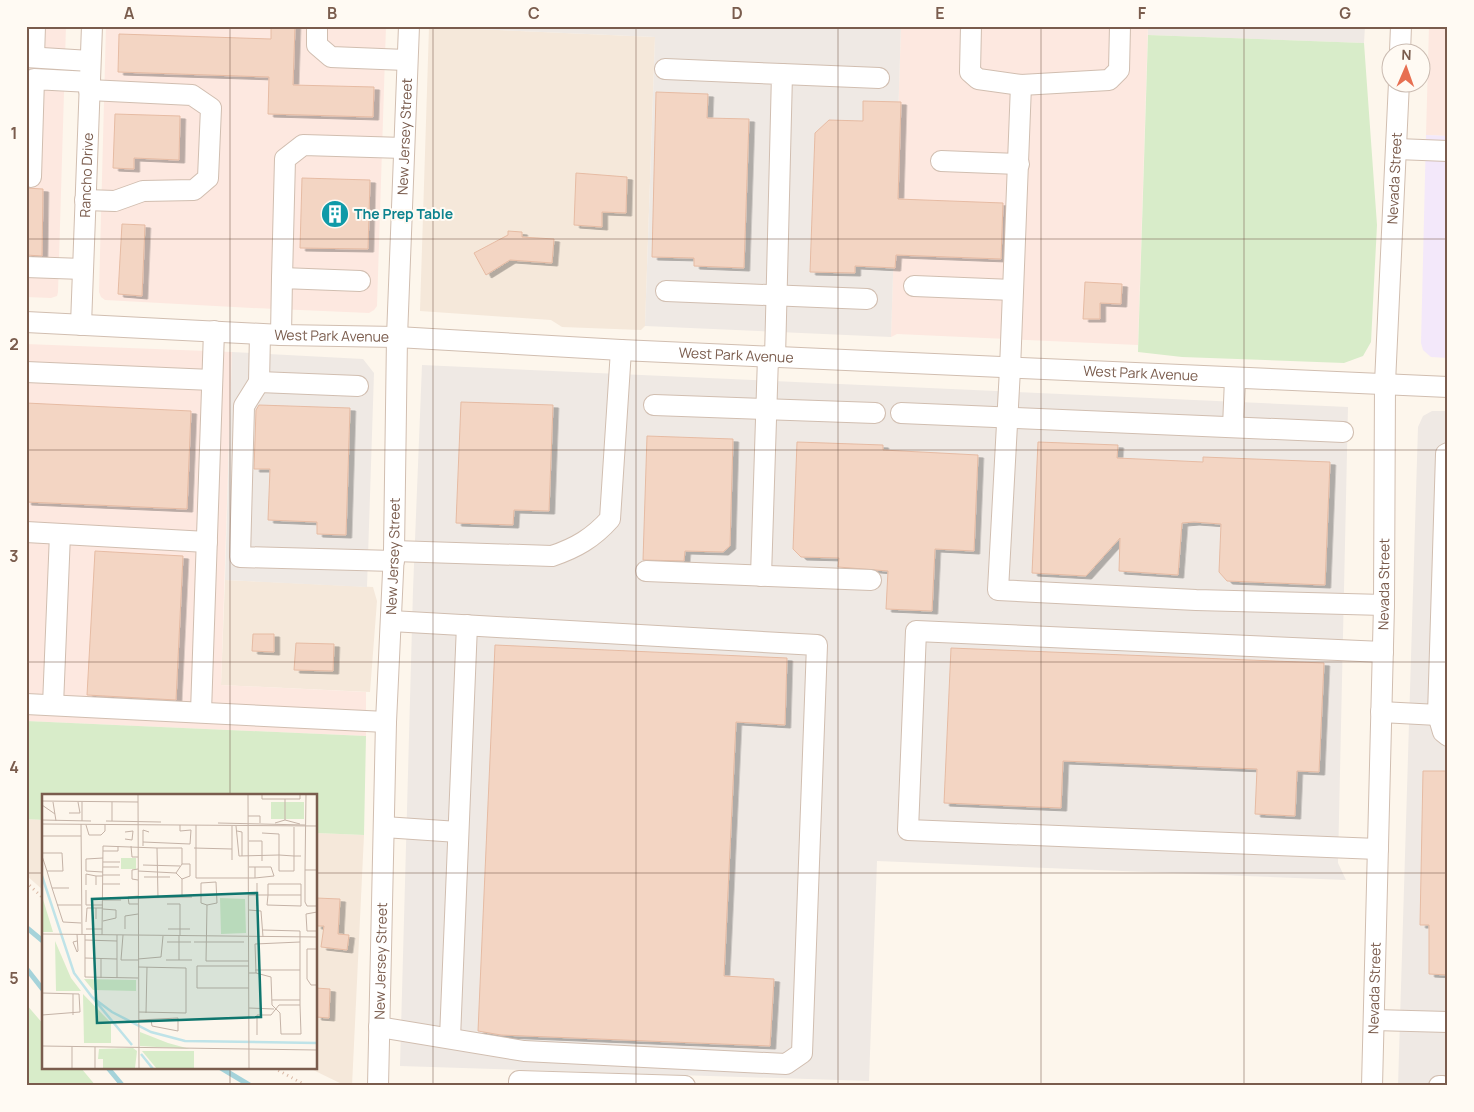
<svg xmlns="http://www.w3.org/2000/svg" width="1474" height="1112" font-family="Manrope,sans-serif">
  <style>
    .residential { fill: #f5e8da }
    .commercial { fill: #fde8e0 }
    .industrial { fill: #efe9e4 }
    .education { fill: #f3e8fa }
    .green { fill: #d8ecc9 }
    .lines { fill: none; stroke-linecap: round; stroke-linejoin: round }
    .stream { stroke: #a5d3da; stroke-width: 5 }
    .building { fill: #f3d5c3; stroke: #e6bba3; filter: url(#shadow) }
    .minor-casing { stroke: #d1beb0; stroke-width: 22 }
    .path { stroke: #d9b8a5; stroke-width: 3; stroke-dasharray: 1 4; stroke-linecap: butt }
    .minor { stroke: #fff; stroke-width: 20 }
    .grid { fill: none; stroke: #7a5c4d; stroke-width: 1; stroke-opacity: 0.55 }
    .labels { text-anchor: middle; stroke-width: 4; stroke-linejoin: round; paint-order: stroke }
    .street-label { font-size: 14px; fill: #7a5c4d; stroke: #fffaf3 }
    .culture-label { font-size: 14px; font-weight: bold; fill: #0d838f; stroke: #fffaf3; text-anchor: start }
    .inset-river { fill: none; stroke: #bfe3e8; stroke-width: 2.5 }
    .inset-road { fill: none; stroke: #c5b3a7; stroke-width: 1 }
    .view { fill: #0f766e; fill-opacity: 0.15; stroke: #0f766e; stroke-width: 2.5 }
    .inset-edge { fill: none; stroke: #7a5c4d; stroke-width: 2.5 }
    .neatline { fill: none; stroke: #7a5c4d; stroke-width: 2 }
    .grid-label { font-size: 16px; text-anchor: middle; font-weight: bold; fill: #7a5c4d }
  </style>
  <defs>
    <filter id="shadow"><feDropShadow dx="5.5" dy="3" stdDeviation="0" flood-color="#0004"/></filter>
  </defs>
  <rect width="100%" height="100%" fill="#fdf6ec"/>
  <path class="residential" d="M429,27L655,37L645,326L641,330L562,327L551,320L420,311Z
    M225,580L373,587L377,601L370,692L221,685Z
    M26,819L44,820V891L26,875Z
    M316,833L364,835L352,1086H346L309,1068H316Z"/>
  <path class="commercial" d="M26,26H66L58,292L57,296L51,298L26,297Z
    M106,26H386L377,306L374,310L369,313L252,308L105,300L101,297L99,292Z
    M901,26H1148L1138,345L897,334L891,337Z
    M1429,26H1448V136L1426,135Z
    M26,344L232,352L221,685L366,692V736L26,721Z"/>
  <path class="industrial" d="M901,26L891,337L645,326L655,37L429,27Z
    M1148,26H1365L1364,43L1148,35Z
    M232,352L363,359L374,373L367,587L225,580Z
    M422,365L1348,407L1338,863L1346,880L877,861L869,1081L400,1066L413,590Z
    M1432,411H1448V1086H1398L1418,427L1423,416Z"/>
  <path class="education" d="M1426,135L1448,136V358L1431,357L1423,350L1421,343Z"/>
  <path class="green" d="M1148,35L1364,43L1377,225L1371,342L1363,356L1344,363L1182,357L1138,352Z
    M26,721L366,736L364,835L316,833V796H44V820L26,819Z
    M26,1004L44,1025V1068H81L96,1086H26Z"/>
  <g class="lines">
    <path class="stream" d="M26,927L44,942
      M26,968L44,991
      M108,1068L123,1086
      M221,1068L251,1086"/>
  </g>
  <path class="building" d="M271,26H295L293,85L374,87L373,117L268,114L269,77L118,72L119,34L271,39Z
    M656,92L708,94L707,118L749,119L744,268L694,266V258L652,257Z
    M863,101L901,102L898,199L1003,203L1001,259L896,255L895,268L855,266V273L810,272L815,133L829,120L863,121Z
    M115,114L180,116L179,160L134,158V169L113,168Z
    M576,173L627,177L626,213L602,212V227L574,225Z
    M302,178L370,180L368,249L300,248Z
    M26,188L43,189L42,256L26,255Z
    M122,224L145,225L142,296L118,294Z
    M508,231L522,232V237L554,239L552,263L510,260L486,275L474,253L508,235Z
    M1085,282L1122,284L1121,304L1100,303V319H1083Z
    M461,402L553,405L549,511L514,510L513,525L456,523Z
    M26,403L191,411L187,509L26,502Z
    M259,405L350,408L346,535L317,534V522L268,520L270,469H254L256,410Z
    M647,436L733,439L730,546L723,552L685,551L684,561L643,560Z
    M797,442L883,445V450L978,455L974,551L935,549L932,611L886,609L888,571L838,567L839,558L801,557L793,549Z
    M1038,442L1118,445L1117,458L1203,462V457L1330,462L1325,585L1227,581L1219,572L1221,524L1194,522L1182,523L1178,575L1119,571L1120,538L1086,576L1032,573Z
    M95,551L183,556L176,700L87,695Z
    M253,634H274V652L252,651Z
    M296,643L334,644L333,671L294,670Z
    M495,645L787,658L785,725L736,722L724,976L774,979L770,1046L501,1035L478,1031Z
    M951,648L1324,663L1319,772L1297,771L1295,816L1255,814L1257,769L1063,761L1061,808L944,803Z
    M1423,771H1448V975L1429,974V925H1420Z
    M316,898L340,899L338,934L349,935L347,950L321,947L324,926H316Z
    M316,988L330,989L329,1018L316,1017Z"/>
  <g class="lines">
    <defs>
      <g id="minor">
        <path d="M317,26V45L331,57L406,60"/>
        <path d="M971,26L970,72L978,79L1021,85L1109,80L1119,70L1120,26"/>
        <path d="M1400,52L1401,26"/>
        <path d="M26,57L90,61"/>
        <path d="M34,57L35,26"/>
        <path d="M665,69L782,74L775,358"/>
        <path d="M782,74L879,78"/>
        <path d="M1021,85L1010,369L998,590L1196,600L1384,605"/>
        <path d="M1397,149L1448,151"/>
        <path d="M941,161L1019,164"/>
        <path d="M31,177L34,79L90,82"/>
        <path d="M85,200L115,201L143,191L194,190L208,178L211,108L192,95L89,90"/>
        <path d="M26,267L83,269"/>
        <path d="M282,278L285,159L303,145L404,148"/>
        <path d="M914,286L1013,290"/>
        <path d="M666,291L867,299"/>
        <path id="s1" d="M26,322L281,335L397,337L621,350L1448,387"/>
        <path id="s2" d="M81,325L92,26"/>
        <path d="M260,334L259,382L244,406L240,557L394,561"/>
        <path d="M281,335L282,278L360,281"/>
        <path d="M26,372L212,380"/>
        <path d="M259,382L358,386"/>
        <path d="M654,405L875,413"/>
        <path d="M901,413L1343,432"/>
        <path d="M1233,427L1235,379"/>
        <path d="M26,532L207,542"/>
        <path d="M394,551L552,556C576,548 593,538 610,519L621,350"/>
        <path d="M646,571L871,580"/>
        <path d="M761,576L768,357"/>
        <path d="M26,704L386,722"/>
        <path d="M53,705L60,534"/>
        <path d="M201,712L214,331"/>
        <path d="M1381,712L1438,715L1446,454L1448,453"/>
        <path d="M1438,715L1443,732L1448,736"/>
        <path d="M384,827L458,832"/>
        <path d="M1378,849L908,830L916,631L1383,652"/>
        <path d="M1374,1020L1448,1022"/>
        <path d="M379,1027L524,1051L786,1064L802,1053L817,645L391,621"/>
        <path d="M450,1038L467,625"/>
        <path id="s3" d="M378,1086L386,722L394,551L397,337L409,26"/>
        <path d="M519,1086V1081L685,1086"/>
        <path id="s4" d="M1372,1086L1384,605L1385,383L1399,82"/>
        <path d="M1439,1086H1443"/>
      </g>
    </defs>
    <use href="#minor" class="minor-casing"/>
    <path class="path" d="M26,882L44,899
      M274,1068L307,1086"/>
    <use href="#minor" class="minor"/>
  </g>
  <path class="grid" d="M230,26V796M433,26V1086M636,26V1086M838,26V1086M1041,26V1086M1244,26V1086M26,239H1448M26,450H1448M26,662H1448M26,873H44M316,873H1448M230,1068V1086"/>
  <defs>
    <symbol id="building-disc" viewBox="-11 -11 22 22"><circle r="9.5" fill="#0f9aa8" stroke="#fffaf3"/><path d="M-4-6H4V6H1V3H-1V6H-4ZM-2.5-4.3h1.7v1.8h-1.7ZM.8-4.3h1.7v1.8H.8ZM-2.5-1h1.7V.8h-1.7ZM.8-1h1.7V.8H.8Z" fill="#fff"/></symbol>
  </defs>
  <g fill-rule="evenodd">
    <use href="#building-disc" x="319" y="198" width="32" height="32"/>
  </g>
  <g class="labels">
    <g class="street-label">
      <text dy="5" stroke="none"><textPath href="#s3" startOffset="950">New Jersey Street</textPath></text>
      <text dy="5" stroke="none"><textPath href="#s2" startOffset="150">Rancho Drive</textPath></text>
      <text dy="5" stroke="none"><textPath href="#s4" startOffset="908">Nevada Street</textPath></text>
      <text dy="5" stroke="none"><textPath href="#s1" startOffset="306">West Park Avenue</textPath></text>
      <text dy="5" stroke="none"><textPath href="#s1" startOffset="711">West Park Avenue</textPath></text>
      <text dy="5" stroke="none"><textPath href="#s1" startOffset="1116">West Park Avenue</textPath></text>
      <text dy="5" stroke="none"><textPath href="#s3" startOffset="530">New Jersey Street</textPath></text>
      <text dy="5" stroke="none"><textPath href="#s4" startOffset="502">Nevada Street</textPath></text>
      <text dy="5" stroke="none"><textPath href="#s3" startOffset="125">New Jersey Street</textPath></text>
      <text dy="5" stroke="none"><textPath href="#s4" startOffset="98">Nevada Street</textPath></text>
    </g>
    <g class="culture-label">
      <text x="354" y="219">The Prep Table</text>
    </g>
  </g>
  <g transform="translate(42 794)">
    <rect width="275" height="275" fill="#fdf6ec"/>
    <path d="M229,8H262V25H229ZM79,64H94V75H79ZM0,102L11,138H0ZM178,104L203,105L204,139L179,140ZM13,147L29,184L39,197H14ZM42,185L94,186V197L51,196ZM41,200L69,229V249H42ZM98,238L126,249L148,255L98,252ZM91,254L95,257L93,274H61V265H56L57,255ZM100,257H152V275H115Z" fill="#d8ecc9"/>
    <path class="inset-river" d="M0,82L32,179L50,203L70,218L109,238L143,247L275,249M51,204L90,251M99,260L111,275"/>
    <path class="inset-road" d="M96,0L97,275M206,0L207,275M220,0V5H258V0M264,0L263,76H275M243,5V26M0,7L96,8M11,8L14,27M0,11L13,20M27,19H38L36,8M206,22H218V29M0,26L49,27M40,27V8M64,27L119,28M70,27V8M176,29L263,31M233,29L243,26L258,30M0,30L275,32M39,30L40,140M44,31L47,41H59L63,37V30M154,31V84H207M194,32L197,62L237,61V40L220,39M252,33V62L237,61V77H252V62H259M195,37L200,38V62M83,38L91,37L90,46L83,45M0,42H39M207,47H220V67M101,48V36L107,38M89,52L90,63H96M101,52V48L148,50L149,36L138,37V31M152,54L190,55M61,57H76V52M0,59H20L21,77H5L10,94H27M0,62L5,77M190,66V32M61,68H78M101,71L138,72M61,73H77M207,73H213V84H207M213,73H229L232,82L213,84M96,75L90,76V85L96,86M263,76V108L265,112H275M96,77L134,79M61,78L44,77V65L61,64M134,79L140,85V103M61,81H78M102,83H128M140,85L148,82V70H140M61,90H78M44,91V80L54,82M54,91V82H61M10,94L21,128L39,129M44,96V111H61M207,101H259V112L225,111L226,101V90H259V101M96,104L150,103M116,104L115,54H140V70L134,79M61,106H79M96,110H87L86,103L96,102M125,110H138V142M15,111H39M165,111L175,109L174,88L159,89V109L165,111L164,167H207M215,112V89M207,116L219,117L221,143M275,118L264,120L265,137H275M54,125V114H61M61,127L74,124V116L61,115M44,128L45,114H54M44,135H60M83,135V122L96,120M126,135H148M0,140L275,143M35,140L36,157L35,158L31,148L35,147M43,141V183L96,184M60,141L61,52L115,54M75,141V184M81,141L79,166H96M137,142V166M43,146L75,147M125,148H149M152,148H202M275,155H265V185L269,191H275M43,164L75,165M96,165L119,163L121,142M124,166H150M207,172H155V194H207M96,173L144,174V219L97,218M213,176H258M207,179H214L213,150L258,148M214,179L229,183L230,211L238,219L239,240H259L258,211M59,184V164M0,199L37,200L38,218L0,221M31,200V221M230,206H258M207,214L232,215M104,219L105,173M97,226L136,224V237L110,232L109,226M215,241V221H229L237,211H258V137L221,136M0,252L275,256M53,253V275M30,275V253"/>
    <path class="view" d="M215,99L219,223L55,229L50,105Z"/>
    <rect width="275" height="275" class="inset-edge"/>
  </g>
  <rect width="1474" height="1112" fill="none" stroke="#fffaf3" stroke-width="55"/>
  <g transform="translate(1406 68) rotate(2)"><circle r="24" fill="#fffaf3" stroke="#cabbb1"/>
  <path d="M0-4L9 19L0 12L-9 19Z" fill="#e76f51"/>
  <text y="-8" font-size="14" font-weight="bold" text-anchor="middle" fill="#7a5c4d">N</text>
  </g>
  <rect x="28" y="28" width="1418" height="1056" class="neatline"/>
  <g class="grid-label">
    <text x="129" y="19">A</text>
    <text x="332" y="19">B</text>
    <text x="534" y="19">C</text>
    <text x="737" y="19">D</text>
    <text x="940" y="19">E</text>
    <text x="1142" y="19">F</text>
    <text x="1345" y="19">G</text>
    <text x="14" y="139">1</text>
    <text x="14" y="350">2</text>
    <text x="14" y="562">3</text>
    <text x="14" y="773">4</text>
    <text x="14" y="984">5</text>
  </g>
</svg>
